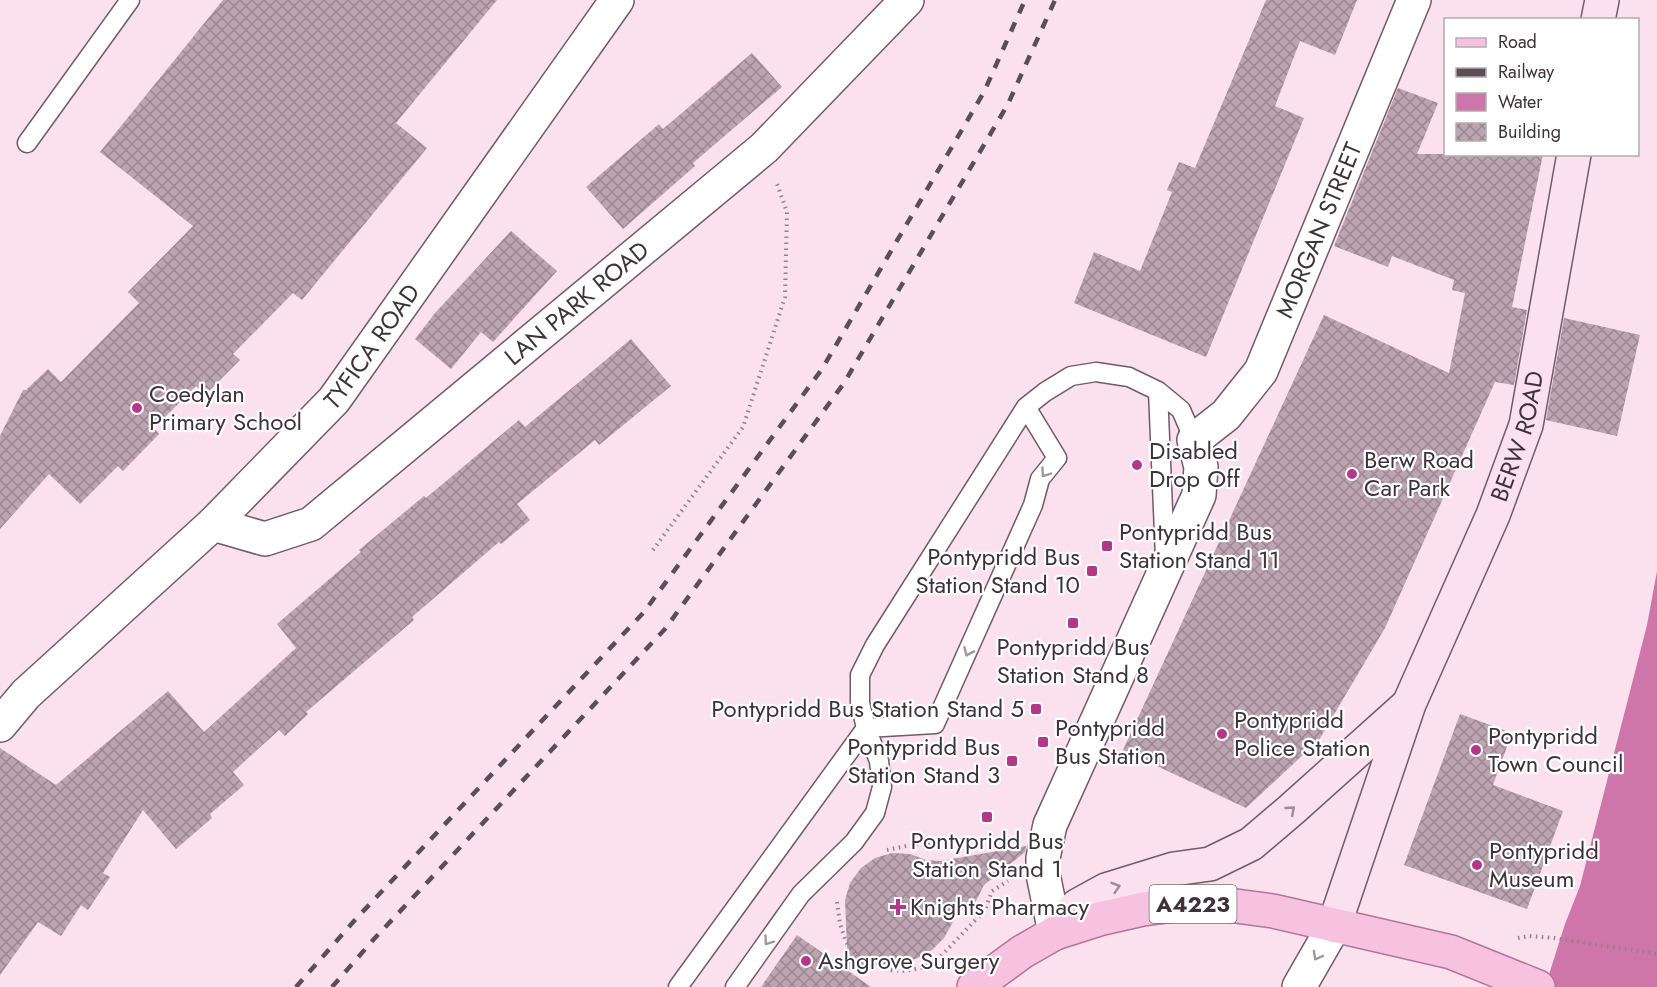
<svg xmlns="http://www.w3.org/2000/svg" width="1657" height="987" font-family="Jost,sans-serif">
  <style>
    .water { fill: #ce75aa }
    .building { fill: url(#building-cross-hatch) }
    .lines { fill: none; stroke-linecap: round; stroke-linejoin: round }
    .service-casing { stroke: #725b67; stroke-width: 21 }
    .minor-casing { stroke: #725b67; stroke-width: 36 }
    .secondary-casing { stroke: #725b67; stroke-width: 36 }
    .primary-casing { stroke: #b27599; stroke-width: 36 }
    .path { stroke: #93818b; stroke-width: 4; stroke-dasharray: 1.5 4.5; stroke-linecap: butt }
    .service { stroke: #fff; stroke-width: 18 }
    .minor { stroke: #fff; stroke-width: 33 }
    .secondary { stroke: #fbe0f0; stroke-width: 33 }
    .primary { stroke: #f7c2e0; stroke-width: 33 }
    .rail { stroke: #5b4e55; stroke-width: 4.5; stroke-dasharray: 10 10; stroke-linecap: butt }
    .oneway { stroke: #9e999c }
    .oneway2 { stroke: #9c8a94 }
    .poi-dot { fill: #b43889; stroke: #fff; stroke-width: 2 }
    .labels { text-anchor: middle; stroke-width: 4.5; stroke-linejoin: round; paint-order: stroke }
    .shield { fill: #fff; stroke: #777074; stroke-width: 1.5 }
    .shield-label { font-size: 22px; font-weight: bold; fill: #3d3339 }
    .street-label { font-size: 24px; fill: #3d3339; stroke: #fff }
    .poi-label { font-size: 24px; fill: #3d3339; stroke: #fff; text-anchor: start }
  </style>
  <defs>
    <pattern id="building-cross-hatch" width="8" height="8" patternUnits="userSpaceOnUse" patternTransform="scale(1.5)"><rect width="8" height="8" fill="#bca4b1"/><path d="M0 0l8 8M0 8l8-8" fill="none" stroke="#9a8691"/></pattern>
  </defs>
  <rect width="100%" height="100%" fill="#fbe0ee"/>
  <path class="water" d="M1657,571V987H1545L1565,924L1580,886L1647,625Z"/>
  <path class="building" d="M223,0H497L396,123L427,148L302,300L293,293L233,354L240,360L205,395L196,386L154,428L159,434L123,471L118,466L80,504L49,474L0,529V436L23,390H26L48,369L61,382L139,303L128,292L193,226L100,152Z
    M1266,0H1357L1335,55L1300,41L1275,106L1304,118L1206,357L1074,303L1094,252L1140,271L1172,192L1167,190L1179,162L1195,168Z
    M752,53L782,87L693,163L695,166L623,229L586,187L659,124L663,129Z
    M1398,88L1438,103L1417,154H1543L1512,307L1527,310L1514,385L1495,382L1385,628L1319,740L1246,808L1123,750L1324,315L1449,373L1465,293L1452,290L1454,280L1392,256L1388,267L1334,246Z
    M511,231L557,271L493,342L481,332L451,369L415,339L435,313Z
    M1564,318L1640,335L1617,436L1546,420Z
    M631,339L671,386L599,445L595,440L517,504L530,520L501,544L499,542L412,617L414,620L306,712L308,714L285,736L279,730L233,772L244,785L210,814L212,818L176,849L143,810L103,873L110,877L88,910L81,905L61,936L38,922L0,975V748L56,785L168,691L204,732L296,648L277,624L361,552L359,550L424,496L426,498L519,420L525,427Z
    M1460,714L1512,733L1493,785L1563,811L1527,909L1404,865Z
    M1026,846L1025,852L984,885L975,903L959,911L944,938L932,950L916,959L848,970L845,900L850,883L861,868L875,858L892,853L910,854L926,860L940,861Z
    M797,935L817,949L871,987H761Z"/>
  <g class="lines">
    <defs>
      <path id="service" d="M27,143L130,0
        M1158,391L1165,557
        M866,728L935,724L1033,505L1040,479L1057,458L1026,407
        M678,987L866,728
        M735,987L801,894L854,842L875,813L882,787L879,761L866,728L860,703V675L875,645L1026,407L1045,392L1071,376L1096,372L1129,377L1158,391L1181,410L1194,440"/>
      <g id="minor">
        <path id="s1" d="M213,524L265,539L311,524L764,148L907,0"/>
        <path id="s2" d="M0,725L26,694L213,524L334,400L617,0"/>
        <path id="s3" d="M1055,933L1043,874V858L1050,825L1199,495L1201,467L1194,440L1226,415L1261,371L1414,0"/>
        <path d="M1299,987L1334,926"/>
      </g>
      <g id="secondary">
        <path d="M1598,20L1602,0"/>
        <path id="s4" d="M1334,926L1409,704L1493,515L1526,425L1574,154"/>
        <path d="M1055,933L1077,906L1106,890L1174,869L1210,864L1251,844L1291,810L1407,706"/>
      </g>
      <path id="primary" d="M974,987L1022,952L1055,933L1099,919L1143,909L1182,904H1221L1273,911L1451,952L1538,987"/>
    </defs>
    <use href="#service" class="service-casing"/>
    <use href="#minor" class="minor-casing"/>
    <use href="#secondary" class="secondary-casing"/>
    <use href="#primary" class="primary-casing"/>
    <path class="path" d="M653,550L743,427L785,297L787,212L777,184
      M887,850L921,843L934,846L951,841
      M837,902L840,924L846,942L857,956L872,965L888,970L905,971L921,968L939,958L985,910L992,891L1008,881
      M1518,938L1529,936L1554,938L1657,954"/>
    <use href="#service" class="service"/>
    <use href="#minor" class="minor"/>
    <use href="#secondary" class="secondary"/>
    <use href="#primary" class="primary"/>
    <path class="rail" d="M296,987L354,921L644,612L822,369L984,92L1025,0
      M332,987L374,939L665,629L844,383L1008,104L1055,0"/>
  </g>
  <defs><path id="oneway-chevron" d="M-2-3.5L2.5 0L-2 3.5" fill="none" stroke-width="1.6" stroke-linecap="round" stroke-linejoin="round" transform="scale(1.5)"/></defs>
  <g class="oneway">
    <use href="#oneway-chevron" transform="translate(1045 473) rotate(125)"/>
    <use href="#oneway-chevron" transform="translate(968 652) rotate(114)"/>
    <use href="#oneway-chevron" transform="translate(768 941) rotate(126)"/>
    <use href="#oneway-chevron" transform="translate(1317 956) rotate(119)"/>
  </g>
  <g class="oneway2">
    <use href="#oneway-chevron" transform="translate(1291 810) rotate(-41)"/>
    <use href="#oneway-chevron" transform="translate(1116 887) rotate(-17)"/>
  </g>
  <g class="poi-dot">
    <circle cx="137" cy="408" r="6"/>
    <circle cx="1137" cy="465" r="6"/>
    <circle cx="1352" cy="474" r="6"/>
    <rect x="1101" y="540" width="12" height="12" rx="3"/>
    <rect x="1086" y="565" width="12" height="12" rx="3"/>
    <rect x="1067" y="617" width="12" height="12" rx="3"/>
    <rect x="1030" y="703" width="12" height="12" rx="3"/>
    <circle cx="1222" cy="734" r="6"/>
    <rect x="1037" y="736" width="12" height="12" rx="3"/>
    <circle cx="1476" cy="750" r="6"/>
    <rect x="1006" y="755" width="12" height="12" rx="3"/>
    <rect x="981" y="811" width="12" height="12" rx="3"/>
    <circle cx="1477" cy="865" r="6"/>
    <path d="M895 898h6v6h6v6h-6v6h-6v-6h-6v-6h6z"/>
    <circle cx="806" cy="961" r="6"/>
  </g>
  <g class="labels">
    <rect class="shield" x="1149.5" y="885" width="87" height="38" rx="4.5"/>
    <g class="shield-label">
      <text x="1193" y="912">A4223</text>
    </g>
    <g class="street-label">
      <text dy="8" stroke="none"><textPath href="#s3" startOffset="777">MORGAN STREET</textPath></text>
      <text dy="8" stroke="none"><textPath href="#s1" startOffset="448">LAN PARK ROAD</textPath></text>
      <text dy="8" stroke="none"><textPath href="#s2" startOffset="532">TYFICA ROAD</textPath></text>
      <text dy="8" stroke="none"><textPath href="#s4" startOffset="524">BERW ROAD</textPath></text>
    </g>
    <g class="poi-label">
      <text x="149" y="402">Coedylan<tspan x="149" dy="28">Primary School</tspan></text>
      <text x="1149" y="459">Disabled<tspan x="1149" dy="28">Drop Off</tspan></text>
      <text x="1364" y="468">Berw Road<tspan x="1364" dy="28">Car Park</tspan></text>
      <text x="1119" y="540">Pontypridd Bus<tspan x="1119" dy="28">Station Stand 11</tspan></text>
      <text x="1080" y="565" text-anchor="end">Pontypridd Bus<tspan x="1080" dy="28">Station Stand 10</tspan></text>
      <text x="1073" y="655" text-anchor="middle">Pontypridd Bus<tspan x="1073" dy="28">Station Stand 8</tspan></text>
      <text x="1024" y="717" text-anchor="end">Pontypridd Bus Station Stand 5</text>
      <text x="1234" y="728">Pontypridd<tspan x="1234" dy="28">Police Station</tspan></text>
      <text x="1055" y="736">Pontypridd<tspan x="1055" dy="28">Bus Station</tspan></text>
      <text x="1488" y="744">Pontypridd<tspan x="1488" dy="28">Town Council</tspan></text>
      <text x="1000" y="755" text-anchor="end">Pontypridd Bus<tspan x="1000" dy="28">Station Stand 3</tspan></text>
      <text x="987" y="849" text-anchor="middle">Pontypridd Bus<tspan x="987" dy="28">Station Stand 1</tspan></text>
      <text x="1489" y="859">Pontypridd<tspan x="1489" dy="28">Museum</tspan></text>
      <text x="910" y="915">Knights Pharmacy</text>
      <text x="818" y="969">Ashgrove Surgery</text>
    </g>
  </g>
  <rect x="1444" y="18" width="195" height="138" fill="#ffffff" stroke="#b1adb0" stroke-width="1.5"/>
  <rect x="1456" y="38" width="30" height="9" fill="#f7c2e0" stroke="#b1adb0" stroke-width="1.5"/>
  <text x="1498" y="48" font-size="18" fill="#3d3339">Road</text>
  <rect x="1456" y="68" width="30" height="9" fill="#5b4e55" stroke="#b1adb0" stroke-width="1.5"/>
  <text x="1498" y="78" font-size="18" fill="#3d3339">Railway</text>
  <rect x="1456" y="93" width="30" height="18" fill="#ce75aa" stroke="#b1adb0" stroke-width="1.5"/>
  <text x="1498" y="108" font-size="18" fill="#3d3339">Water</text>
  <rect x="1456" y="123" width="30" height="18" fill="url(#building-cross-hatch)" stroke="#b1adb0" stroke-width="1.5"/>
  <text x="1498" y="138" font-size="18" fill="#3d3339">Building</text>
</svg>
